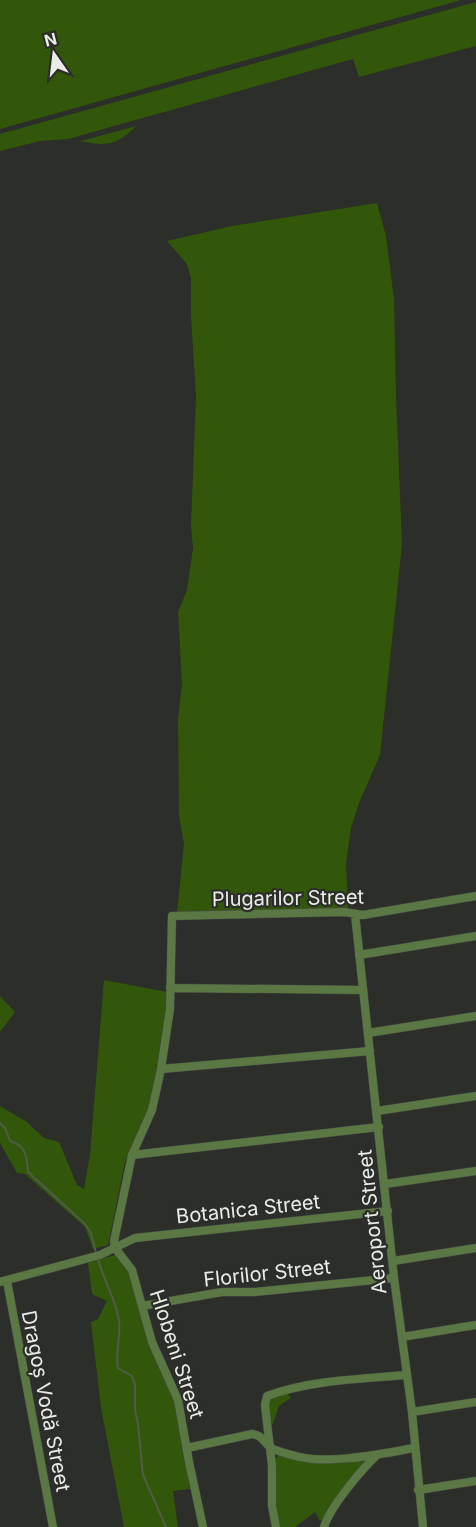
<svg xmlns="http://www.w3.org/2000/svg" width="476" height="1527" font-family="Inter,sans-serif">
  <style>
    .green { fill: #33570a }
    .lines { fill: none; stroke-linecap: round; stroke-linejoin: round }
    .stream { stroke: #515c48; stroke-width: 2 }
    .minor-casing { stroke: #464944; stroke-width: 9 }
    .minor { stroke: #5a7744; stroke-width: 8 }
    .labels { text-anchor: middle; stroke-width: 4.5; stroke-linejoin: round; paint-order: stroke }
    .street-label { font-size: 20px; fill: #eaece8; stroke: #2b2e29 }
  </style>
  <rect width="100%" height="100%" fill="#2b2e29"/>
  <path class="green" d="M0,0H461L0,129Z
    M476,2V46L359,77L353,59L68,139L40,141L0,151V134Z
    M136,126C117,145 107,147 81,141Z
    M377,203L386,236L394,300L396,396L402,544L380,755L359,803L351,828L346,863L348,911L177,913L184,844L179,816L178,720L182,683L178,612L187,590L193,548L191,526L196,395L191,316V279L187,264L167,241L232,226Z
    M104,980L167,992L160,1067L150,1111L125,1162L108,1245L93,1249L85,1227L25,1174L17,1173L0,1143V1106L27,1122L44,1138L59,1142L77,1185L84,1189L90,1155Z
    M0,996L15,1012L0,1032Z
    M115,1255L127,1268L131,1276L147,1338L177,1406L190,1489L173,1491L178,1527H124L101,1408L91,1322L98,1319L107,1301L92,1294L88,1263Z
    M286,1391L291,1398L279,1406L273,1424L269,1426L267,1404L271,1399Z
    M280,1454L371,1458L326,1518L320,1521L315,1512L295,1527H279L273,1504L274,1460Z"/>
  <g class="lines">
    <path class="stream" d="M0,1123L5,1128L10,1141C26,1145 27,1157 28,1172L84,1223L91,1233L96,1253
      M98,1259C103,1280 116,1299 119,1321C121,1337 115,1352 118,1368L132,1376L135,1384V1410L138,1424L143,1475L166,1527"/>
    <defs>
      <path id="minor" d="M355,914L394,1278L412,1412L423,1527
        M359,955L476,936
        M170,988L363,990
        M368,1033L476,1016
        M161,1069L370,1051
        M377,1111L476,1096
        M132,1155L379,1127
        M385,1184L476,1171
        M393,1261L476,1248
        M7,1281L53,1527
        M0,1282L100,1255L135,1238L388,1211
        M142,1306L222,1292H255L394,1278
        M402,1337L476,1325
        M412,1412L476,1402
        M187,1448L252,1434C262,1435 263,1441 270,1447C275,1451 285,1453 292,1455C324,1466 381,1454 414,1448
        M418,1490L476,1481
        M203,1527L189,1462L178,1400L152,1342L132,1270L115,1248L114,1241L132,1155L152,1110L161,1069L170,1009L172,916L344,912L363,915L476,896
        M276,1527L272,1506V1466L265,1405L267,1396C311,1380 360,1379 407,1375
        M324,1527C330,1507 361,1470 377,1455"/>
    </defs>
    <use href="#minor" class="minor-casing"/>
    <use href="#minor" class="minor"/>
  </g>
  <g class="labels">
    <g class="street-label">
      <text transform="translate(288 898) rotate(-1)" y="7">Plugarilor Street</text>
      <text transform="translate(248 1209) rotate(-6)" y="7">Botanica Street</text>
      <text transform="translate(372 1222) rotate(-96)" y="7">Aeroport Street</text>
      <text transform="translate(267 1273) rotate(-6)" y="7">Florilor Street</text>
      <text transform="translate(177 1354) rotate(72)" y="7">Hlobeni Street</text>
      <text transform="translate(46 1401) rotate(79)" y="7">Dragoș Vodă Street</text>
    </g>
  </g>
  <g transform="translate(54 54) rotate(346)" stroke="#2b2e29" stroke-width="4.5" paint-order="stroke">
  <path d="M0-4.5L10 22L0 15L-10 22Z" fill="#eaece8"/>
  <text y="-9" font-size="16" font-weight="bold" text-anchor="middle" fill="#eaece8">N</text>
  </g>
</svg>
